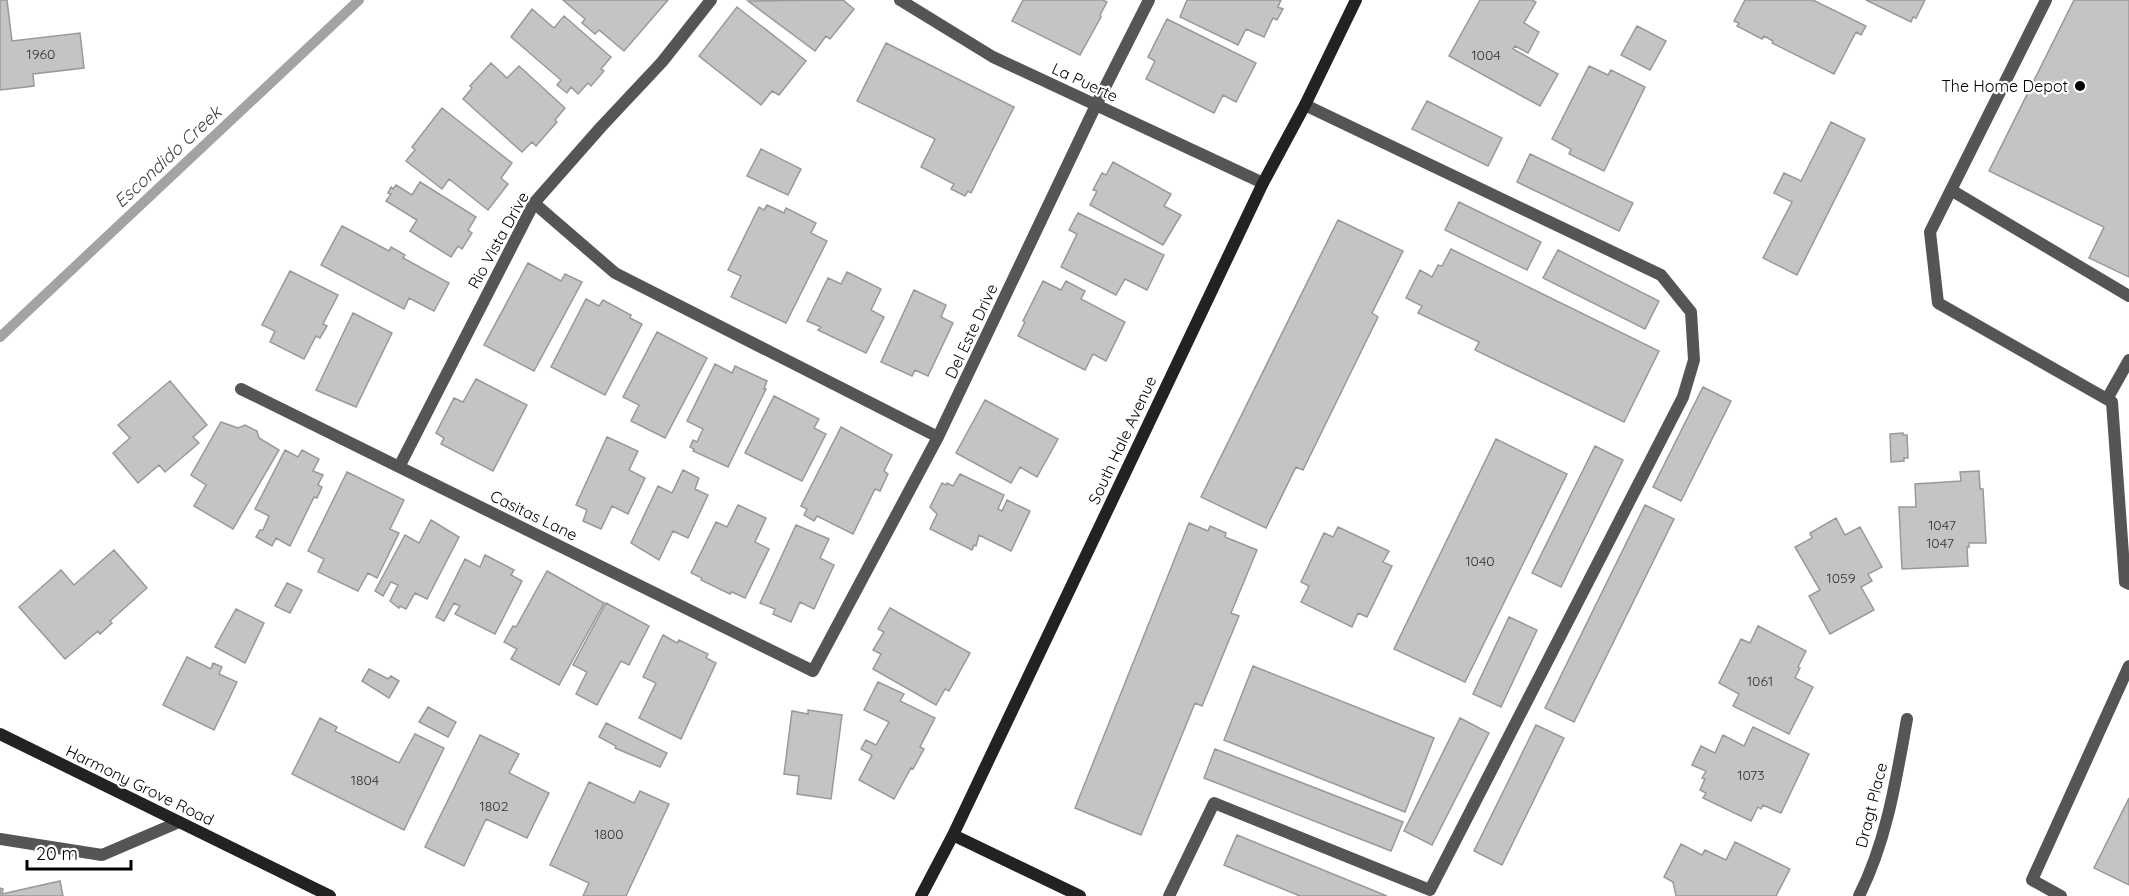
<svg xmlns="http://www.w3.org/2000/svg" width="2129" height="896" font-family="Quicksand,sans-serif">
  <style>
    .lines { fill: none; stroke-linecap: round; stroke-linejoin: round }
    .stream { stroke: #a3a3a3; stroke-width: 10 }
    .building { fill: #c4c4c4; stroke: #999; stroke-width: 1.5 }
    .lane { stroke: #555; stroke-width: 12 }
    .street { stroke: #555; stroke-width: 12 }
    .secondary { stroke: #222; stroke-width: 12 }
    .poi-dot { fill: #000; stroke: #fff; stroke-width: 2 }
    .labels { text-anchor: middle; stroke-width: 4.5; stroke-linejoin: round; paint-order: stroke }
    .number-label { font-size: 14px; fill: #313131 }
    .street-label { font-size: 16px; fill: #000; stroke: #fff }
    .poi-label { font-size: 16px; fill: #000; stroke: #fff; text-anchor: end }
    .water-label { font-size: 18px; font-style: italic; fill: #444; stroke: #fff }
  </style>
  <rect width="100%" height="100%" fill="#fff"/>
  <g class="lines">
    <path class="stream" d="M0,337L359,0"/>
  </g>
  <path class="building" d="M0,0H7L12,41L80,33L84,68L33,74L34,86L0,90Z
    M563,0H668L624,51L599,30L595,34L582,23L585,19Z
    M843,0L854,9L830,39L826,36L815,51L748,1Z
    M1023,0H1103L1107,2L1100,15L1101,17L1080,55L1012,21Z
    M1187,0H1281L1278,7L1283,9L1277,20L1273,18L1264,37L1246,29L1238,45L1180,17Z
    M1480,0H1532L1536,2L1524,23L1539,32L1528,53L1515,46L1513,49L1558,74L1540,106L1449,56Z
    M1745,0H1813L1866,26L1861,35L1856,32L1834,74L1772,43L1773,41L1764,36L1762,39L1737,26L1739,23L1734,21Z
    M1866,0H1925L1916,18L1913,17L1911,22Z
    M2074,0H2129V277L2089,258L2104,227L1989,171Z
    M737,7L806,61L779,95L772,91L761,105L699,56Z
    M532,9L554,28L564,16L611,57L601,69L604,71L591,86L588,83L578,94L571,87L567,93L557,85L561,80L511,37Z
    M1167,19L1256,63L1236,102L1223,95L1214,113L1146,79L1155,61L1148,57Z
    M1637,26L1666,41L1650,70L1621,55Z
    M886,43L1014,107L971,193L968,191L965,196L951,189L954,184L921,167L935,139L857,101Z
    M491,63L507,78L519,66L565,108L555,120L557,122L536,146L532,142L522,152L463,99L472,88L470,86Z
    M1589,66L1608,75L1611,70L1645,87L1604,171L1569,154L1571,149L1552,139Z
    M1427,101L1502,138L1488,166L1412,129Z
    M442,108L512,163L501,178L508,184L488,210L449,179L442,189L406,161L415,150L412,147Z
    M1831,122L1865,139L1797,275L1763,258L1792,202L1774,193L1784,173L1801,181Z
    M761,149L801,169L788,195L747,176Z
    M1530,154L1633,203L1619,231L1517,182Z
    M1113,162L1171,194L1164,206L1181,215L1163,245L1090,205L1097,191L1093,190L1102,173L1106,175Z
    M420,182L476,217L468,230L472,233L462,249L458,246L451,257L410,231L417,220L386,201L391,194L388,193L391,187L393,189L396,185L412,195Z
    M1459,202L1541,242L1527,270L1445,230Z
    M767,205L784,213L786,208L816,223L811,233L827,241L786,323L731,297L741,276L728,270L759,207L764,210Z
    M1078,213L1164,255L1147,290L1125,279L1116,295L1061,267L1077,234L1069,230Z
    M1338,220L1403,251L1372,313L1378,317L1303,470L1296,467L1266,528L1201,497Z
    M342,226L389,251L391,247L405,255L403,258L449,283L434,311L409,298L404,309L321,265Z
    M1451,249L1659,351L1624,422L1475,350L1479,342L1418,313L1422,306L1406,298L1420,270L1432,277L1438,265L1442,266Z
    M1558,250L1659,301L1645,329L1543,278Z
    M528,263L561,281L565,274L582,282L534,371L484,345Z
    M290,271L338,295L323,324L327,326L320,338L316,336L304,359L270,342L275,331L262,325Z
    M847,272L881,289L871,310L884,317L866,353L818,330L821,327L807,321L828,278L841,284Z
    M1043,281L1061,290L1066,281L1085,291L1081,299L1125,322L1106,361L1093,354L1085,370L1018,336L1025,322L1023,321Z
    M914,290L946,305L941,317L953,323L928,376L915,370L912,376L881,362Z
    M586,299L599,306L603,300L631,315L630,318L642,324L605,395L551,367Z
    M353,313L392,333L356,407L316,390Z
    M657,332L707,358L665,438L631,421L639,405L623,397Z
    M715,364L732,373L735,366L767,381L764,389H766L728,467L693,451L694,449L690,447L693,440L697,442L703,429L687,421Z
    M476,379L527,405L493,471L441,444L444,438L436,433L454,398L463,402Z
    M170,381L207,425L193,437L199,443L165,472L159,465L138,483L113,453L130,438L118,425Z
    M1703,387L1731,401L1681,501L1653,487Z
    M774,396L819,419L814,428L826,434L802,481L745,453Z
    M985,400L1058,439L1037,477L1020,467L1011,483L956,453Z
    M221,422L238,428L245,425L257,431L259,438L279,450L233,529L194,506L206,485L191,475Z
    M841,427L892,455L884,471L888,474L880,491L875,489L853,534L817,516L814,521L804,515L807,509L801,506Z
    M1903,433V435H1907L1908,458H1904V461L1891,462L1890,434Z
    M607,437L638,451L629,470L645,478L628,514L612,506L601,529L583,521L587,510L576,505Z
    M1496,439L1567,474L1465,682L1394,649Z
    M1595,446L1623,460L1561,587L1532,573Z
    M285,450L298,457L302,450L319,459L313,471L323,475L318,485L322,487L317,498L314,497L290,546L276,538L272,546L256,537L260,530H263L269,516L255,509Z
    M683,470L699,478L695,489L708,495L688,538L673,531L659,560L631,543L658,486L672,493Z
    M1979,471L1980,489H1983L1986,543H1969V547H1967L1968,566L1902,569L1899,507H1916L1915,484L1961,481L1960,472Z
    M347,472L404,500L390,529L399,533L377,578L368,573L358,591L318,572L324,559L308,551Z
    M960,474L1004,495L998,509L1002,511L1007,500L1030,511L1011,551L979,535L976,546L974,545L972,550L930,529L937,514L930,507L942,483L946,485L947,483L953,486Z
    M738,505L766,518L755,542L769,549L745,598L732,592L730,594L701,580L702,578L691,573L716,522L727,527Z
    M1645,505L1674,519L1574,722L1545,708Z
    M1836,518L1845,535L1860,527L1882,567L1868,574L1872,581L1861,587L1874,610L1830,634L1809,596L1820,590L1795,547L1812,538L1810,533Z
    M431,520L459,537L427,599L415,593L406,609L400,606L399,608L390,601L398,585L391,582L383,596L375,591L405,535L419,543Z
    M1189,523L1208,531L1210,526L1226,533L1225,537L1257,550L1231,613L1239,616L1202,706L1195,703L1141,835L1075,808Z
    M796,525L829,539L820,558L834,565L814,609L800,602L791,622L773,614L775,609L760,603Z
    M1338,527L1389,551L1383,562L1392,566L1367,617L1358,613L1352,627L1301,602L1309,586L1301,582L1324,533L1333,537Z
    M114,550L147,588L110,621L112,623L100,634L98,631L65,659L19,607L61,570L74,585Z
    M485,555L514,570L511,575L522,581L495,634L455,614L460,606L454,603L444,621L436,617L465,559L480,567Z
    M547,571L604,603L559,685L511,659L517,649L504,642L513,626L516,627Z
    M287,583L302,590L290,613L275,606Z
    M606,603L649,626L629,665L621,661L597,705L576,694L587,672L573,665Z
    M890,608L970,653L949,691L945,689L936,705L873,669L881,654L873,650L884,632L878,629Z
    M236,609L264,623L245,663L215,647Z
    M1509,617L1537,630L1501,707L1473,694Z
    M1758,626L1806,651L1798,667L1800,668L1795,678L1813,687L1789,734L1733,706L1739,694L1719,683L1741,639L1750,643Z
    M663,635L677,643L679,640L708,654L706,658L716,663L681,739L639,718L656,683L643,677Z
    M187,657L211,669L213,663L222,667L219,674L237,682L214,730L163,705Z
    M1253,666L1434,738L1405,812L1224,740Z
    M369,669L388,679L391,676L399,681L389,698L362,681Z
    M878,682L904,694L900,701L935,718L920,747L924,749L913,769L911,768L894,799L859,780L872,755L861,749L866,740L876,745L889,722L864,710Z
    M428,707L456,722L448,737L419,722Z
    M808,710L842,715L831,799L797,794L799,776L784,774L792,711L808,714Z
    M320,718L337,727L335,731L399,763L415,734L444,748L404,830L292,774Z
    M1460,718L1489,733L1432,845L1404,831Z
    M606,723L667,753L660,767L615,748L616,746L599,737Z
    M1536,725L1564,738L1502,865L1474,851Z
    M1753,727L1809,754L1781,813L1763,805L1761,809L1758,807L1751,821L1703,798L1706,793L1700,790L1705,779L1702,778L1706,771L1692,765L1701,746L1715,753L1723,735L1744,746Z
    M480,735L519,754L509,773L549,793L527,838L486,819L464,866L425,847Z
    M1215,749L1403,822L1391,851L1204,778Z
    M589,782L634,803L640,791L669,804L626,896H583L589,883L550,865Z
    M2129,798V885L2094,868Z
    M1237,835L1387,896H1300L1224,865Z
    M1735,842L1790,869L1776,896H1676L1673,882L1664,877L1681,844L1702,855L1705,850L1726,860Z
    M60,881L63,896H0V888L3,889L2,894Z"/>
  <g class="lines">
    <path class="lane" d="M2046,0L1930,232L1938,303L2112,402L2125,582L2129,584
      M1951,190L2129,296
      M2107,399L2129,360
      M0,839L102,855L179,822
      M2061,896L2032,880L2129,666"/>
    <path class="street" d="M900,0L993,57L1263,183
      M534,203L615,273L938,437
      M241,389L813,671L938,437L1096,105L1149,0
      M399,467L534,203L601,127L662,62L711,0
      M1169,896L1214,803L1430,890L1683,397L1694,360L1691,312L1661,275L1305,105
      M1859,896C1887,840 1896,780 1907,719"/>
    <path class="secondary" d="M0,734L330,896
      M953,835L1080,896
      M921,896L953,835L1263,183L1305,105L1356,0"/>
  </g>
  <circle class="poi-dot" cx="2080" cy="86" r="6"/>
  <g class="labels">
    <g class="number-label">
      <text x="41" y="59">1960</text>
      <text x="1486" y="60">1004</text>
      <text x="1942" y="530">1047</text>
      <text x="1940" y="548">1047</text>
      <text x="1480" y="566">1040</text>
      <text x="1841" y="583">1059</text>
      <text x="1760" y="686">1061</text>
      <text x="1751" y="780">1073</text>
      <text x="365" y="785">1804</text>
      <text x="494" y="811">1802</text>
      <text x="609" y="839">1800</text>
    </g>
    <g class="street-label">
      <text transform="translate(1085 82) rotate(25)" y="6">La Puerte</text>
      <text transform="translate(498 240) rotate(-61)" y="6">Rio Vista Drive</text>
      <text transform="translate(971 331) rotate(-65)" y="6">Del Este Drive</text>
      <text transform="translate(1122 440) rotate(-65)" y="6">South Hale Avenue</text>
      <text transform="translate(534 515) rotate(26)" y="6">Casitas Lane</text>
      <text transform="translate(140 785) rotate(26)" y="6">Harmony Grove Road</text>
      <text transform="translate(1871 805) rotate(-76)" y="6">Dragt Place</text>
    </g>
    <g class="poi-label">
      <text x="2068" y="92">The Home Depot</text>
    </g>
    <g class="water-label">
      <text transform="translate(168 157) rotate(-43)" y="6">Escondido Creek</text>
    </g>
  </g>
  <path d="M27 860v9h104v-9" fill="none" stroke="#000000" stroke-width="3"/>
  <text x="36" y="860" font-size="18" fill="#000000" stroke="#ffffff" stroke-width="4.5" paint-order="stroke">20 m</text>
</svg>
